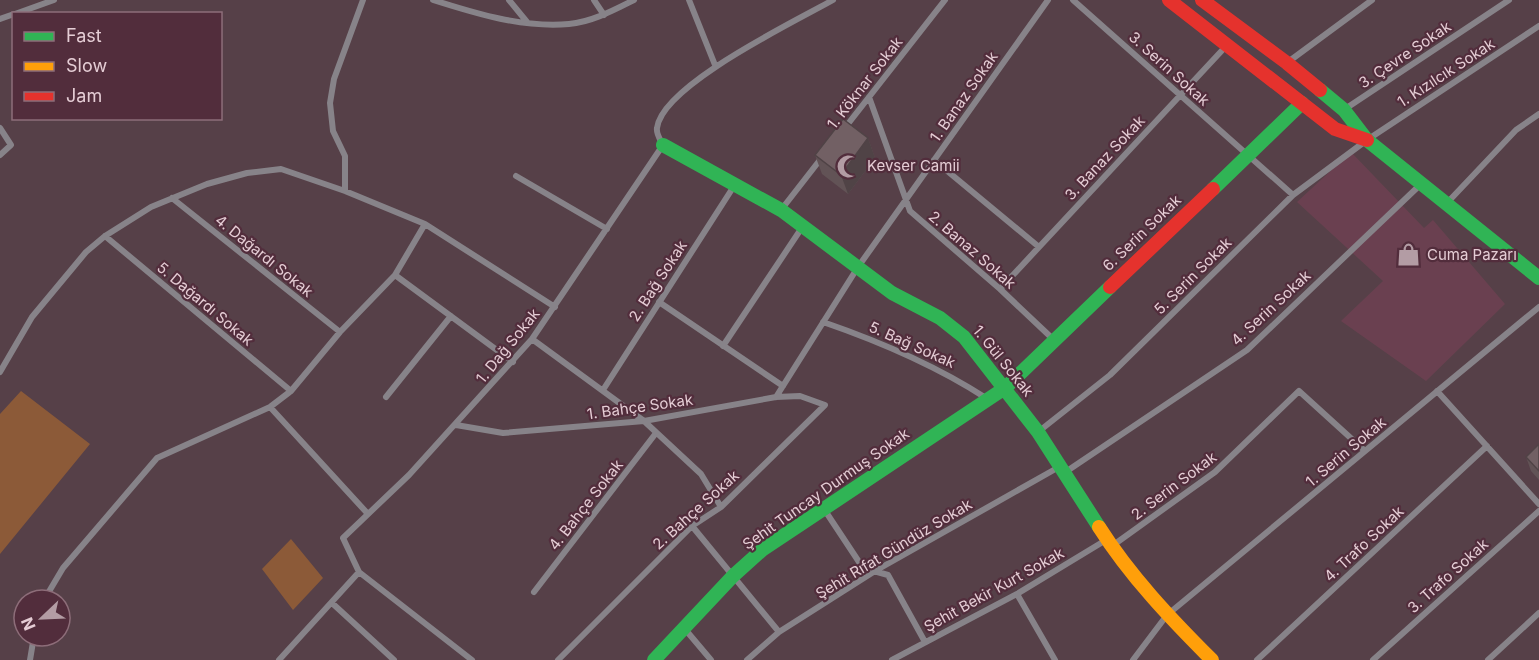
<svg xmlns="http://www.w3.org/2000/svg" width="1539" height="660" font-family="Inter,sans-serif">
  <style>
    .built { fill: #6a4050 }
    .green { fill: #8c5a38 }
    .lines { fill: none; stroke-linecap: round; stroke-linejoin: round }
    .street { stroke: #878389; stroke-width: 6 }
    .fast { stroke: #30b455; stroke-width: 14 }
    .slow { stroke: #ff9f0a; stroke-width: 14 }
    .jam { stroke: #e5322d; stroke-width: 14 }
    .wall { fill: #625356 }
    .shaded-wall { fill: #504346 }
    .building { fill: #726064; stroke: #504346; stroke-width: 1.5 }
    .labels { text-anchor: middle; stroke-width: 4.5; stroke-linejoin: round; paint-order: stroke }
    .street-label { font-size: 15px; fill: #e5cdd5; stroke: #522d3c }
    .poi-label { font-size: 15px; fill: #e5cdd5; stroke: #522d3c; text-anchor: start }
  </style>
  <rect width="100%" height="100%" fill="#564048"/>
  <path class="built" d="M1351,152L1424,228L1433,220L1505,304L1426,381L1341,321L1383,281L1297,202Z"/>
  <path class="green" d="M21,391L90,444L0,554V414Z
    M291,539L323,578L293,610L262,569Z"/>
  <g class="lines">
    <path class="street" d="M433,0C477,14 523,28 569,24C592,22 614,10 634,0
      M509,0L527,22
      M594,0L604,15
      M689,0L715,65
      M1073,0L1293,195
      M15,14L54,0
      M0,19L14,14
      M1288,62L1372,0
      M869,97L910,211L1000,289L1054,340
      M1345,109L1509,0
      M0,128L11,145L0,155
      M844,129L945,0
      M934,160L1039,247
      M516,176L607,229
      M345,191V156L333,131L330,103L334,79L363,0
      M172,198L340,332
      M1447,203L1516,130L1539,114
      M781,210L823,156
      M105,236L291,391
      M395,275L513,362
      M1000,289L1228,44
      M659,302L783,386
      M823,322C881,342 935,365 986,398
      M532,339L644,421L701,474L721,507
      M723,346L803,226
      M0,372L32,317L86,252L105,236L151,207L207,184L247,173L281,169L345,191L425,224L555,307
      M603,390L734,186
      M1437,391L1539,504
      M386,397L451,316
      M776,397L858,267L1048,0
      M270,407L368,514
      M456,425L503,433L644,421L776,397L800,396L825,405L721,507L692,526L558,660
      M1038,432L1110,375L1293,195L1367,140L1539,26
      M1064,473L1247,350L1421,184
      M824,509L863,568L888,575L925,642
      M692,526L779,632
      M1112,546L1215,472L1299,391L1365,451
      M534,592L656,433
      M1017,594L1055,660
      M44,600L63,568L157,458L270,407L291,391L340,332L395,275L425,224
      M332,603L394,660
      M684,628L711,660
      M30,660L34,636
      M279,660L359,572
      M472,660L359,572L343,538L409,475L532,339L663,145C660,139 656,134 657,128C662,85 796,21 833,0
      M747,660L779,632L875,571L1059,467
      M892,660L1017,594L1106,540
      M1133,660L1167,615L1539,307
      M1257,660L1487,446
      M1373,660L1539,511
      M1488,660L1539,613"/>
    <path class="fast" d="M1320,90L1344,110L1367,140L1539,278
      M663,145L781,210L892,293L940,318L964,337L1038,432L1099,527
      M1213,189L1302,103
      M654,660L733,576L762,550L1005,388L1110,287"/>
    <path class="slow" d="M1099,527C1130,576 1171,619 1212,660"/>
    <path class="jam" d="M1169,0L1335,129L1367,140
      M1202,0L1287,63L1320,90
      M1110,287L1213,189"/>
  </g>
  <path class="wall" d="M868,138L875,158L848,194L822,174L815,155Z
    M1539,444V480L1531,471L1526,457Z"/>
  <path class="shaded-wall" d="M868,138L875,158L848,194L841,175Z"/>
  <path class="building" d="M843,119L868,138L841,175L815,155Z
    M1539,444V471L1526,457Z"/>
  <defs>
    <symbol id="mosque-bare" viewBox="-9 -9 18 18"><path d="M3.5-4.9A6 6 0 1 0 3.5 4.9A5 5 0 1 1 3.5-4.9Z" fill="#b39ca4" stroke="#522d3c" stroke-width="2.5" paint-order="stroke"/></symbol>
    <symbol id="shop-bare" viewBox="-9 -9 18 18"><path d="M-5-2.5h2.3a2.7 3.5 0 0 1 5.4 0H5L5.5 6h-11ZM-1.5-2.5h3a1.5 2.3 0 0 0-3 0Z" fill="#b39ca4" stroke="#522d3c" stroke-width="2.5" paint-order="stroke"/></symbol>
  </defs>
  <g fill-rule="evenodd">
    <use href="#mosque-bare" x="832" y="150" width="33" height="33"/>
    <use href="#shop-bare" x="1392" y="238" width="33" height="33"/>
  </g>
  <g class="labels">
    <g class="street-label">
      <text transform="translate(1405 55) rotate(-34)" y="5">3. Çevre Sokak</text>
      <text transform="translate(1169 69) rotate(42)" y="5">3. Serin Sokak</text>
      <text transform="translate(1446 73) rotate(-33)" y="5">1. Kızılcık Sokak</text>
      <text transform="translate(865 83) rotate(-52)" y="5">1. Köknar Sokak</text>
      <text transform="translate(964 97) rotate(-55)" y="5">1. Banaz Sokak</text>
      <text transform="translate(1105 158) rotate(-47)" y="5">3. Banaz Sokak</text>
      <text transform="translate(1142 233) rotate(-44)" y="5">6. Serin Sokak</text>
      <text transform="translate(972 250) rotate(41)" y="5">2. Banaz Sokak</text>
      <text transform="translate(264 256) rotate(39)" y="5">4. Dağardı Sokak</text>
      <text transform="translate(1193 276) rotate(-45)" y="5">5. Serin Sokak</text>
      <text transform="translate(658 281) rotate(-57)" y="5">2. Bağ Sokak</text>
      <text transform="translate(205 304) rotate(40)" y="5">5. Dağardı Sokak</text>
      <text transform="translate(1271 308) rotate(-43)" y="5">4. Serin Sokak</text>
      <text transform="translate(912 345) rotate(24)" y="5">5. Bağ Sokak</text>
      <text transform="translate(508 346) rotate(-51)" y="5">1. Dağ Sokak</text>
      <text transform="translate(1003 361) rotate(51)" y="5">1. Gül Sokak</text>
      <text transform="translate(640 407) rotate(-8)" y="5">1. Bahçe Sokak</text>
      <text transform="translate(1346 452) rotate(-40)" y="5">1. Serin Sokak</text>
      <text transform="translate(1174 486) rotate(-37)" y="5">2. Serin Sokak</text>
      <text transform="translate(826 489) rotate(-35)" y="5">Şehit Tuncay Durmuş Sokak</text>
      <text transform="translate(586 505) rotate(-52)" y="5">4. Bahçe Sokak</text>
      <text transform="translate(696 510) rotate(-42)" y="5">2. Bahçe Sokak</text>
      <text transform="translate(1364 544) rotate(-43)" y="5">4. Trafo Sokak</text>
      <text transform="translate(894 549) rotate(-31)" y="5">Şehit Rıfat Gündüz Sokak</text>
      <text transform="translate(1448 576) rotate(-42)" y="5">3. Trafo Sokak</text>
      <text transform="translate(994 590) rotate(-29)" y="5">Şehit Bekir Kurt Sokak</text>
    </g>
    <g class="poi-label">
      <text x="867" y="171">Kevser Camii</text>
      <text x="1427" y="260">Cuma Pazarı</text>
    </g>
  </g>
  <rect x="12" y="12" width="210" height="108" fill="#522d3c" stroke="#8d6d79" stroke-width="1.5"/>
  <rect x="24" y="32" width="30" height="9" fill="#30b455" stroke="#8d6d79" stroke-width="1.5"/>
  <text x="66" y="42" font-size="18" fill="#e5cdd5">Fast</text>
  <rect x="24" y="62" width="30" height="9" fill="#ff9f0a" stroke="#8d6d79" stroke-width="1.5"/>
  <text x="66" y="72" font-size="18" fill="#e5cdd5">Slow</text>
  <rect x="24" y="92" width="30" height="9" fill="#e5322d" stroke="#8d6d79" stroke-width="1.5"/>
  <text x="66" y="102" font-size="18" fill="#e5cdd5">Jam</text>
  <g transform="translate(42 618) rotate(247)"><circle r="28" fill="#522d3c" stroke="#8d6d79" stroke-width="1.5"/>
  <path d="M0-4.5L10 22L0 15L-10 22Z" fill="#b39ca4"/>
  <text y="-9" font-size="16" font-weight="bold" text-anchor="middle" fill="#e5cdd5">N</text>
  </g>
</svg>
